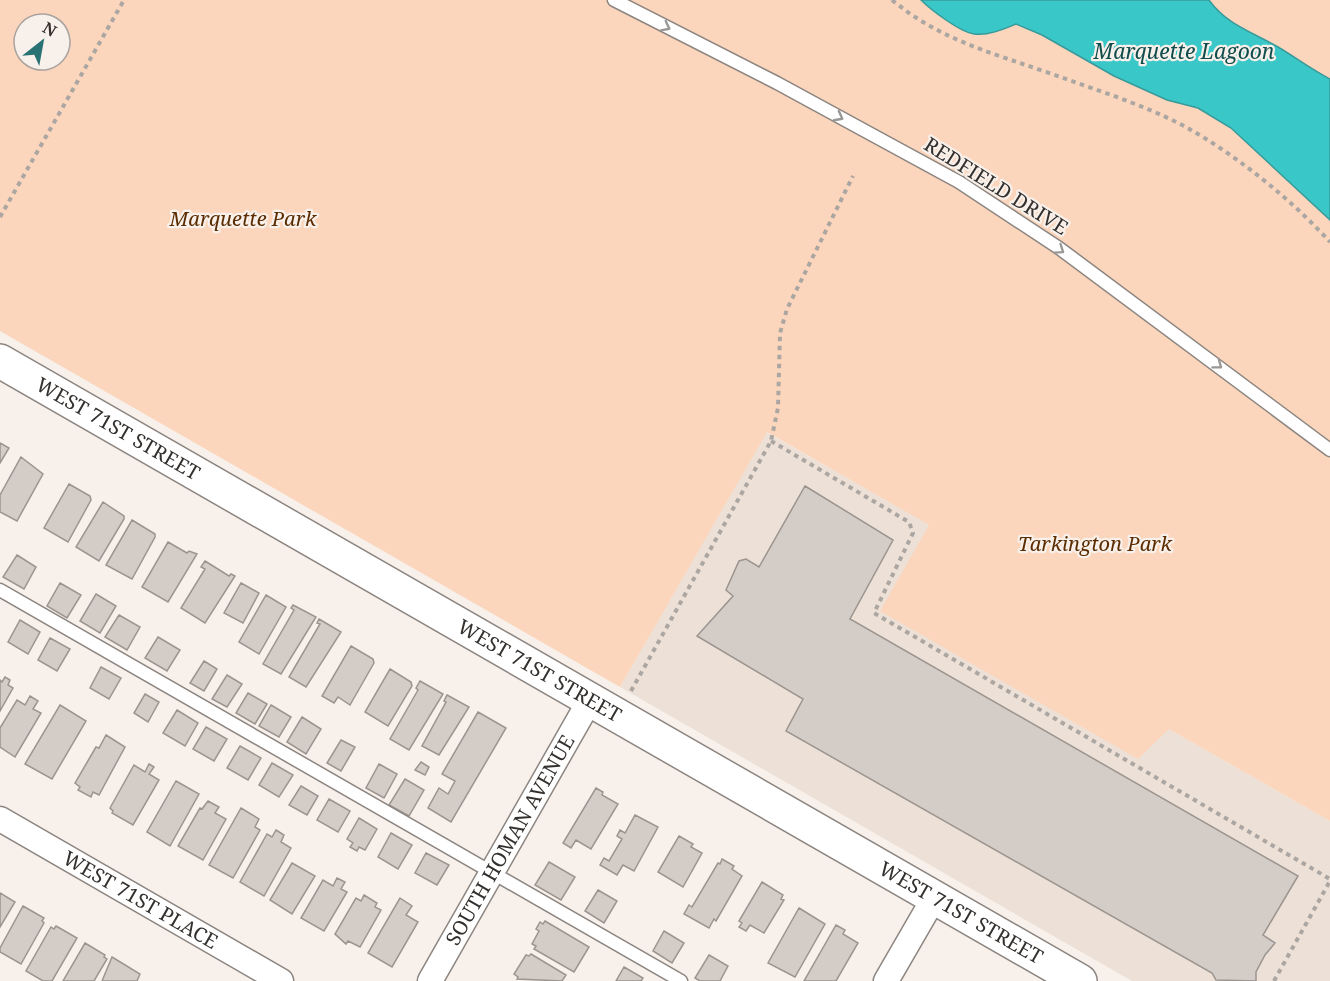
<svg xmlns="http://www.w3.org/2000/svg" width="1330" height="981" font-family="'Noto Serif',serif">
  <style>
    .built { fill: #ede0d6 }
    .green { fill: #fbd6bc; fill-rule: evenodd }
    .water { fill: #3ac7c8; stroke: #389a9a; stroke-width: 1.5 }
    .building { fill: #d3ccc7; stroke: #9b948f; stroke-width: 1.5 }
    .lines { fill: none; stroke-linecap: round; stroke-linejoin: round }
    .service-casing { stroke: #8c8580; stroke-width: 15 }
    .minor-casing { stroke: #8c8580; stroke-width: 27 }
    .secondary-casing { stroke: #8c8580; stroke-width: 36 }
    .path { stroke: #aca6a2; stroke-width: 4; stroke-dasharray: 4.5 4.5; stroke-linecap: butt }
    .service { stroke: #fff; stroke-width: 12 }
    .minor { stroke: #fff; stroke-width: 24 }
    .secondary { stroke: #fff; stroke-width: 33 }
    .oneway { stroke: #999896 }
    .labels { text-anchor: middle; stroke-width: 4.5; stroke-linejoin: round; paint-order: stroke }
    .street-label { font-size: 20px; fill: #33302e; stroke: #f8f0ea }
    .park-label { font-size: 20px; font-style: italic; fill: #5b2c00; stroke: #f8f0ea }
    .water-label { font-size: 21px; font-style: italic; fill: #114d4d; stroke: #f8f0ea }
  </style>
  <rect width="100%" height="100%" fill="#f8f0ea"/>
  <path class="built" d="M766,432L930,525L881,611L1169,729L1330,821V981H1132L620,687Z"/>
  <path class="green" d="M0,0H1330V821L1169,729L1138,759L880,611L929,525L767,432L620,687L0,331ZM24,24H60V60H24Z"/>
  <path class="water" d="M921,0H1209C1227,25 1252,32 1278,47C1295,57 1312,70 1330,79V220L1231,128L1198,108L1167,100L1114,76L1042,35L1016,24C1004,29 988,36 974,34C960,32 931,10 921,0Z"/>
  <path class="building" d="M0,443L9,448L0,463Z
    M21,457L43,474L17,521L0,512V495Z
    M69,484L90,496L91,500L68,542L44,528Z
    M805,486L893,540L850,619L1298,876L1263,935L1275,943L1265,955L1256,972V981L1216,980L1212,973L786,731L803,699L697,636L733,596L726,590L739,561L746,559L759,567Z
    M103,502L124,516V519L99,561L76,547Z
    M132,520L155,534V537L132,579L106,565Z
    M168,542L187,553L189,551L197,554L168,602L142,587Z
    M17,555L36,567L24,589L3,577Z
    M205,561L229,576L231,574L235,576L205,623L181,608L205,569L201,567Z
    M60,583L81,595L67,618L47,606Z
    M241,583L259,593L243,623L224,613Z
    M96,594L116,606L100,633L80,621Z
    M266,595L286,607L259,654L239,642Z
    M293,605L316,617L281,674L263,664L294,610L291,608Z
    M119,615L140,627L127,650L105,637Z
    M319,619L341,632L306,687L289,677L320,624L317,623Z
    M20,620L40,632L28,654L8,642Z
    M158,637L180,650L167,671L145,658Z
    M50,638L70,649L57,671L38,660Z
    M351,646L373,659L374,663L350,705L338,697L334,703L322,696Z
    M204,661L217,669L204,691L190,683Z
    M101,667L121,678L109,699L90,688Z
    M390,669L411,682L412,686L388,726L365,712Z
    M227,675L242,684L227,707L212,699Z
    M5,677L10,680L8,685L13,688L0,711V680L2,682Z
    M420,681L443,694L409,750L390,739L418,690L416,688Z
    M248,693L267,704L255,724L236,713Z
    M145,694L159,702L148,722L134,713Z
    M447,695L469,707L439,755L422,746L446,702L444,701Z
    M30,696L38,701L33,709L41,713L15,757L0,747V728L17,700L25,705Z
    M60,705L86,721L52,779L25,764Z
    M271,705L291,717L279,737L259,726Z
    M177,710L198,723L185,746L163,733Z
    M478,712L506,728L451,822L428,808L439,788L448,794L455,781L442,774Z
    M302,717L321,729L306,754L287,742Z
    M206,727L227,739L214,761L193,749Z
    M106,735L125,747L99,795L93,792L91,797L78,790L80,787L75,783L96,747L99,748Z
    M341,740L355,747L341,771L327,763Z
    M240,746L261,758L248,780L227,768Z
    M421,762L429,767L425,775L415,770Z
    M272,763L293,775L279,797L259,785Z
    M149,764L154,767L149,774L159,780L133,825L112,813L113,811L110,808L134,765L145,772Z
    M379,764L397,774L384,798L366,788Z
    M405,779L424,790L409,816L389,805Z
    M176,781L199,794L170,846L147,832Z
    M301,786L318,796L307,815L289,805Z
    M596,788L603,792L602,795L618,804L591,849L576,840L571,848L563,843Z
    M329,799L350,811L338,832L317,820Z
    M208,801L219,807L215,813L226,819L203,860L178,846L200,808L202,809Z
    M241,808L259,819L255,827L260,830L233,878L209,865Z
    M635,815L658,827L634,871L623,865L617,875L600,865L604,858L609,861L622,839L617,836L620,830L625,833Z
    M359,818L377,829L365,850L359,847L357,851L350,847L353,843L347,839Z
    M276,830L284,835L281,842L291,848L264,896L240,882L267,834L272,837Z
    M391,833L412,845L398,869L378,857Z
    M679,836L693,844L691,847L702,853L683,887L658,872Z
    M426,853L449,865L437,885L415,873Z
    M722,859L734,866L732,869L742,876L716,921L714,919L709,928L684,914L689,905L692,907L718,863L720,864Z
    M549,862L575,877L561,900L535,885Z
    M292,863L315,876L292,914L270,900Z
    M337,878L345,882L341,889L347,892L324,931L301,918L323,880L333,886Z
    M762,882L783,895L781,899L784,900L764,933L750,925L746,931L739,927L742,923L739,921Z
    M598,890L617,901L604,923L585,911Z
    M0,893L15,902L0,927Z
    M364,895L377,903L375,907L381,910L360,947L348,941L346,944L335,934L356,898L361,901Z
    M400,898L412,906L406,915L418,922L392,967L368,953Z
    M23,906L44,918L42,921L44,923L21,964L0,952V948Z
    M799,908L825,924L795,977L768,963Z
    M545,921L589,947L574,972L534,949L536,946L532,944L539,931L536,929L540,922L543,924Z
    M836,925L845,930L843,934L858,943L836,981H804Z
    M56,926L77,938L52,981H43L26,971L51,927L54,929Z
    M664,931L684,943L672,963L653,951Z
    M85,943L105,955L104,957L107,959L94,981H63Z
    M531,954L566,975L562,981L517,979L518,977L514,974L526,955L529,956Z
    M709,955L728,966L720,981H700L695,978Z
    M112,957L140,974L137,981H102Z
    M624,967L643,978L641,981H616Z"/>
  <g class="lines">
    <defs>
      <path id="service" d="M614,0L777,83L959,182L1059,248L1330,450
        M0,590L681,981"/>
      <g id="minor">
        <path id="s1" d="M0,819L281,981"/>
        <path id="s2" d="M430,981L590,700"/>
        <path d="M886,981L934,898"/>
      </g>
      <g id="secondary">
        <path id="s3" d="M0,361L1080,981"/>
      </g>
    </defs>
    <use href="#service" class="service-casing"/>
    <use href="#minor" class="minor-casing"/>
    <use href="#secondary" class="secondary-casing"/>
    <path class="path" d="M892,0C942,41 993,53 1052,74C1096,90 1142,104 1184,126C1235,154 1291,199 1330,242
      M0,217L124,0
      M771,441L909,522L913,533L874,613L1330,879
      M631,691L771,441L778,408L780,333L787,309L853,176
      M1274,981L1330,881"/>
    <use href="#service" class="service"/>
    <use href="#minor" class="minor"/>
    <use href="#secondary" class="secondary"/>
  </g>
  <defs><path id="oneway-chevron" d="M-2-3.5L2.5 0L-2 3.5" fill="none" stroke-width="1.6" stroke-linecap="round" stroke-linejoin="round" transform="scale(1.5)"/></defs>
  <g class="oneway">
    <use href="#oneway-chevron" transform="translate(666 27) rotate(27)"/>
    <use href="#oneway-chevron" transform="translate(839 117) rotate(28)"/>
    <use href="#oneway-chevron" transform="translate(1060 250) rotate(35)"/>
    <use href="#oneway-chevron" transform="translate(1218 365) rotate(37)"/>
  </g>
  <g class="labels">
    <g class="street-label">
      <text transform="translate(996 186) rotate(32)" y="7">REDFIELD DRIVE</text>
      <text dy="7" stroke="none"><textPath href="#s3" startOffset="136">WEST 71ST STREET</textPath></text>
      <text dy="7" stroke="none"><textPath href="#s3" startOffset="622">WEST 71ST STREET</textPath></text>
      <text dy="7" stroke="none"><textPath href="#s2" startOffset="162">SOUTH HOMAN AVENUE</textPath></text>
      <text dy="7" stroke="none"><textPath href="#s1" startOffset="162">WEST 71ST PLACE</textPath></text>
      <text dy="7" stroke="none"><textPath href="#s3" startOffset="1108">WEST 71ST STREET</textPath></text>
    </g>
    <g class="park-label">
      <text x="243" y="226">Marquette Park</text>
      <text x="1095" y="551">Tarkington Park</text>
    </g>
    <g class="water-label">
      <text x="1184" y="59">Marquette Lagoon</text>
    </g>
  </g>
  <g transform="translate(42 42) rotate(31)"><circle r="28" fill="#f8f0ea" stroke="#a9a39f" stroke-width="1.5"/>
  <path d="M0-4.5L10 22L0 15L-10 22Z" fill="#287273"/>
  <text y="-9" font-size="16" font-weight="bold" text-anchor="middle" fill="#33302e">N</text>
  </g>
</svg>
